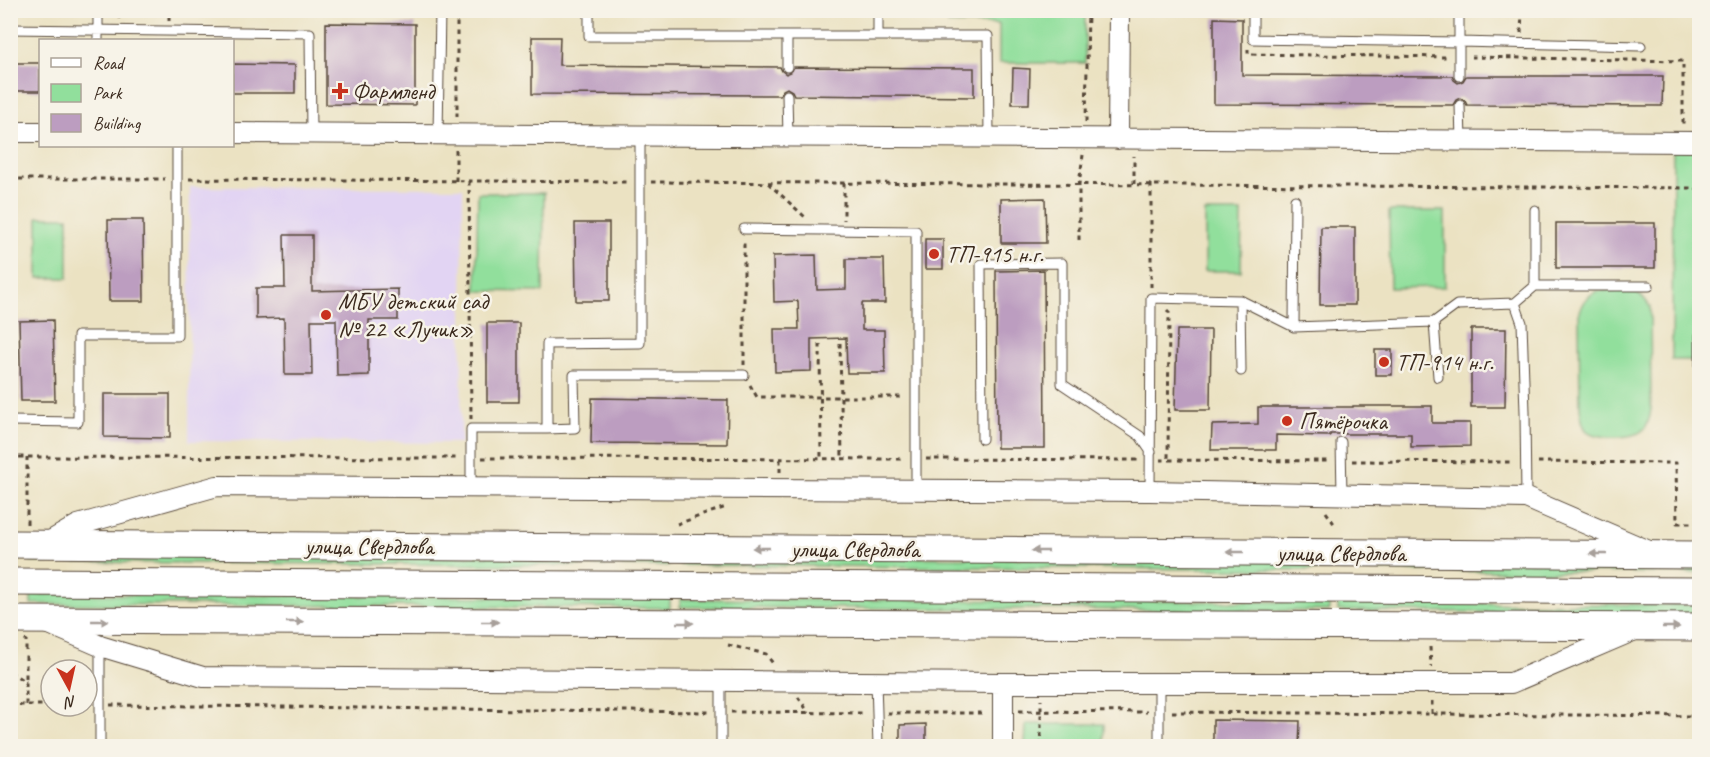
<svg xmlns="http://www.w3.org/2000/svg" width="1710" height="757" font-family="Caveat,sans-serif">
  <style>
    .built { fill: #e2d4f3 }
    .green { fill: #91df9c; stroke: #66845d; stroke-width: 1.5 }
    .building { fill: #bc9dc0 }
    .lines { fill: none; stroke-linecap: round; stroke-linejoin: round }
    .lane-casing { stroke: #554637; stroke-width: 11 }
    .street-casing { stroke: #554637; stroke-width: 22 }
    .secondary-casing { stroke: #554637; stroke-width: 29 }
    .path { stroke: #554637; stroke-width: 3; stroke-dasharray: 4.5 4.5; stroke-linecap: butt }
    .lane { stroke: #fff; stroke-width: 9 }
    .street { stroke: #fff; stroke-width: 20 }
    .secondary { stroke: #fff; stroke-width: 27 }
    .oneway { fill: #a79f9a }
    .poi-dot { fill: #c8321e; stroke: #f7f3e8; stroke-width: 2 }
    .labels { text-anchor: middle; stroke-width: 5; stroke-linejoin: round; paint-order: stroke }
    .poi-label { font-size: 24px; fill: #3b2a1e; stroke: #f7f3e8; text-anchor: start }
    .street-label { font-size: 24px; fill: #3b2a1e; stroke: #f7f3e8 }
  </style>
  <rect width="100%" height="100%" fill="#f7f3e8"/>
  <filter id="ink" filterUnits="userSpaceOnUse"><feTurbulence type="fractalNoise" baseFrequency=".0167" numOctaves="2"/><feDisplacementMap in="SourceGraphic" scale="12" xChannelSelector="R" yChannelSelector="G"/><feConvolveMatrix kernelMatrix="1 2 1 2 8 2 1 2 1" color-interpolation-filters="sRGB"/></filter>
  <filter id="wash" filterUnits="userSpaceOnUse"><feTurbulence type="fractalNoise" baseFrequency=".008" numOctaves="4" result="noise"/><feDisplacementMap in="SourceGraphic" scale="24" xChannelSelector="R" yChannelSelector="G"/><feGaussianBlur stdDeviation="1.35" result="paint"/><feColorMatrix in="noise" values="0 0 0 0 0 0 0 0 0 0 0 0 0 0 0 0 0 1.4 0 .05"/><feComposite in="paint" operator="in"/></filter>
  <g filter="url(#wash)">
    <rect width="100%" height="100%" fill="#ebe2c2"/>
    <path class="built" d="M190,187L463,188L461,443L189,441Z"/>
    <path class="green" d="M948,11H1085V63H999V24H948Z
      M1673,149H1699V360H1672Z
      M478,193H544L543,292L476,291Z
      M1389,211H1445V287L1390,288Z
      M1205,212H1242L1241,271H1205Z
      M38,217H68V278H38Z
      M1597,291C1618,291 1639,285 1650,307L1651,409C1650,418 1648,426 1642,431C1632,439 1595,439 1586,430C1581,423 1581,415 1580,407L1579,314C1583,303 1586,297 1597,291Z
      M32,554L669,557V566L31,562Z
      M680,556L1329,560V570L680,565Z
      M1341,561L1699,563L1700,573L1341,570Z
      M31,594L670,598V608L31,604Z
      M680,599L1329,602V611L680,607Z
      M1338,602L1700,605L1699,614L1338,611Z
      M1026,724H1104V746H1025Z"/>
    <g id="blocks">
      <path class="building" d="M1214,18L1242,19V75L1452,76L1454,80L1458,83L1463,81L1466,76H1663L1662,106L1467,105L1465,101L1460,98L1456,100L1453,105L1214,104Z
        M326,23L415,24V105L326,104Z
        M532,37H560L559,65L780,67L782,71L786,74L791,72L794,67L974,68V97L794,95L792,91L787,88L783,90L780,95L532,94Z
        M10,63H40V91H10Z
        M232,64L295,65V93H232Z
        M1013,68L1030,69L1029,104H1012Z
        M1045,198L1046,243H1001V199Z
        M108,220H143L144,301H109Z
        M575,223H609V301H576Z
        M1556,223H1655V268H1556Z
        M1321,227H1355V305H1320Z
        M284,235H312V291L398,289V320H369V375L337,376L336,320H311L312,375H285L284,318L256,319V288H285Z
        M925,239H943V269H925Z
        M816,255L817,290L846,289V259H884L885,303H862V330H884L885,373H847L846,338L811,339V371L775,372L774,329H799L798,301L774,302L773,256Z
        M1044,270L1045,448H997L996,271Z
        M53,320L55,401H21L19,321Z
        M487,323H519V402H487Z
        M1471,329H1506L1505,407H1471Z
        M1177,330H1211L1210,410H1175Z
        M1375,350H1392V375H1375Z
        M104,394H170V438L104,437Z
        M592,398L728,400L727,444L591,443Z
        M1353,406H1432V423H1470V446L1411,447V434H1330V436L1276,435V450H1211L1212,425L1258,424V407H1353Z
        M1213,720L1300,721L1299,747H1213Z
        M926,724V747H900V725Z"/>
    </g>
  </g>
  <g filter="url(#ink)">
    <use href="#blocks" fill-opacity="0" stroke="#554637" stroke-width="1.5"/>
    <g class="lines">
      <defs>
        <path id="lane" d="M98,10V40
          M589,10V36H988L989,138
          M1253,10V39L1459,42V10
          M10,29L310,33L311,134
          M878,36V10
          M787,37V67
          M1459,76V42L1641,46
          M787,95L788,137
          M1460,105L1461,141
          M438,135L440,10
          M1535,210V286
          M744,229L916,231V491
          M1240,300L1241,371
          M1515,303L1535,286H1649
          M1434,322L1457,305L1515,303L1522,323L1525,412L1526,498
          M1294,327L1295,200
          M1700,335V415
          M10,421L78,422V336H177V146
          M547,429L575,428L574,375H744
          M982,439L981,264L1062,263V384L1140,436L1151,452
          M1341,442L1342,495
          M471,488V429H547V344L640,343V136
          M1150,491L1151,298L1240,300L1294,327L1434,322L1438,377
          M721,680V746
          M876,681L878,746
          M1159,683V746
          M100,746V646"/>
        <path id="street" d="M10,132H40
          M232,133L1700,142
          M1118,139L1119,10
          M47,543L78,525L217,486L1150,491L1526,498L1649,551
          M47,623L100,646L203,677L1003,683H1511L1635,630
          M1003,683V746"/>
        <path id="secondary" d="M10,544L1700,555
          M10,582L1700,591
          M10,620L1700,627"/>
      </defs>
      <use href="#lane" class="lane-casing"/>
      <use href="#street" class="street-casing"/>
      <use href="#secondary" class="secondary-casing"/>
      <path class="path" d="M1213,10L1241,11
        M118,18L132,10
        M169,21V10
        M1521,33L1522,10
        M1248,49V54L1449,57
        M1471,57L1683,61V127
        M457,117V10
        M1086,122L1088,10
        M10,179H165
        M189,179L630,182
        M456,181V150
        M469,181L471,419
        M651,182L1700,188
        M768,183L805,217
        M844,183V220
        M1134,184V156
        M1151,184V287
        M1079,240V184L1083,155
        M1167,310L1169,312L1168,460
        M840,343L842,459
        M820,344L821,459
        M744,365V240
        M750,385L757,397H905
        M10,457L460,458
        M482,458L904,459
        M780,459V472
        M926,459L1138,460
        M1160,460L1330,461
        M1352,461L1513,462
        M1538,462L1676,463L1677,523H1700
        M1326,512L1335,525
        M27,524V457
        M677,524L726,507
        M728,645L766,654L774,665
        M1430,647L1431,667
        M10,672L26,682
        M798,697L809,713
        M1432,701V714
        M10,705H51
        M26,705V639
        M110,705L709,712
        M1019,711L1147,712
        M731,712L865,713
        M1172,712L1700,716
        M887,713H985
        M1041,746V700"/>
      <use href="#lane" class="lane"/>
      <use href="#street" class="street"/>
      <use href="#secondary" class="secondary"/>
    </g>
    <defs><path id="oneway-solid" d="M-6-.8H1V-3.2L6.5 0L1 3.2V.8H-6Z" transform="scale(1.5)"/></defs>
    <g class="oneway">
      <use href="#oneway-solid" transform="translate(761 548) rotate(-180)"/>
      <use href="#oneway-solid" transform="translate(1040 551) rotate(-180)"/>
      <use href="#oneway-solid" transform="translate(1235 552) rotate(-180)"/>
      <use href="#oneway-solid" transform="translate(1598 554) rotate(-180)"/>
      <use href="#oneway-solid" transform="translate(100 621)"/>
      <use href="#oneway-solid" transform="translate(295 622)"/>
      <use href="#oneway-solid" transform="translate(490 622)"/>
      <use href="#oneway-solid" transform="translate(685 623)"/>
      <use href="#oneway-solid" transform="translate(1671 627)"/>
    </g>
  </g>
  <g class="poi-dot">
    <path d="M337 82h6v6h6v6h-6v6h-6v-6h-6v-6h6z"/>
    <circle cx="934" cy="254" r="6"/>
    <circle cx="326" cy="315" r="6"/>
    <circle cx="1384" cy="362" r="6"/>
    <circle cx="1287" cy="421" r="6"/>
  </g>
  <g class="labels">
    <g class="poi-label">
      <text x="352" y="99">Фармленд</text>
      <text x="946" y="262">ТП-915 н.г.</text>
      <text x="338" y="309">МБУ детский сад<tspan x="338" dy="28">№ 22 «Лучик»</tspan></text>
      <text x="1396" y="370">ТП-914 н.г.</text>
      <text x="1299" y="429">Пятёрочка</text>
    </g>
    <g class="street-label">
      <text x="369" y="554">улица Свердлова</text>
      <text x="855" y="557">улица Свердлова</text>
      <text x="1341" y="561">улица Свердлова</text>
    </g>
  </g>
  <rect width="1710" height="757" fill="none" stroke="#f7f3e8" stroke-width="36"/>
  <rect x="39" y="39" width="195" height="108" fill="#f7f3e8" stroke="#aca397" stroke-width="1.5"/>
  <rect x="51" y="58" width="30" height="9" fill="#ffffff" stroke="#aca397" stroke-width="1.5"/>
  <text x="93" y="69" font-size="18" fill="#3b2a1e">Road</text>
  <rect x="51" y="84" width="30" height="18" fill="#91df9c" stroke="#aca397" stroke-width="1.5"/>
  <text x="93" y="99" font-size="18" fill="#3b2a1e">Park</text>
  <rect x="51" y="114" width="30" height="18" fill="#bc9dc0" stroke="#aca397" stroke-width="1.5"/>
  <text x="93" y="129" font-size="18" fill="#3b2a1e">Building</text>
  <g transform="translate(69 688) rotate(172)"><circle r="28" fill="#f7f3e8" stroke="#aca397" stroke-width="1.5"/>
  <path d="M0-4.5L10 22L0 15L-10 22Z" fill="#c8321e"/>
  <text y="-9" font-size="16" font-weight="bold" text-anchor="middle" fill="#3b2a1e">N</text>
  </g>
</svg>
